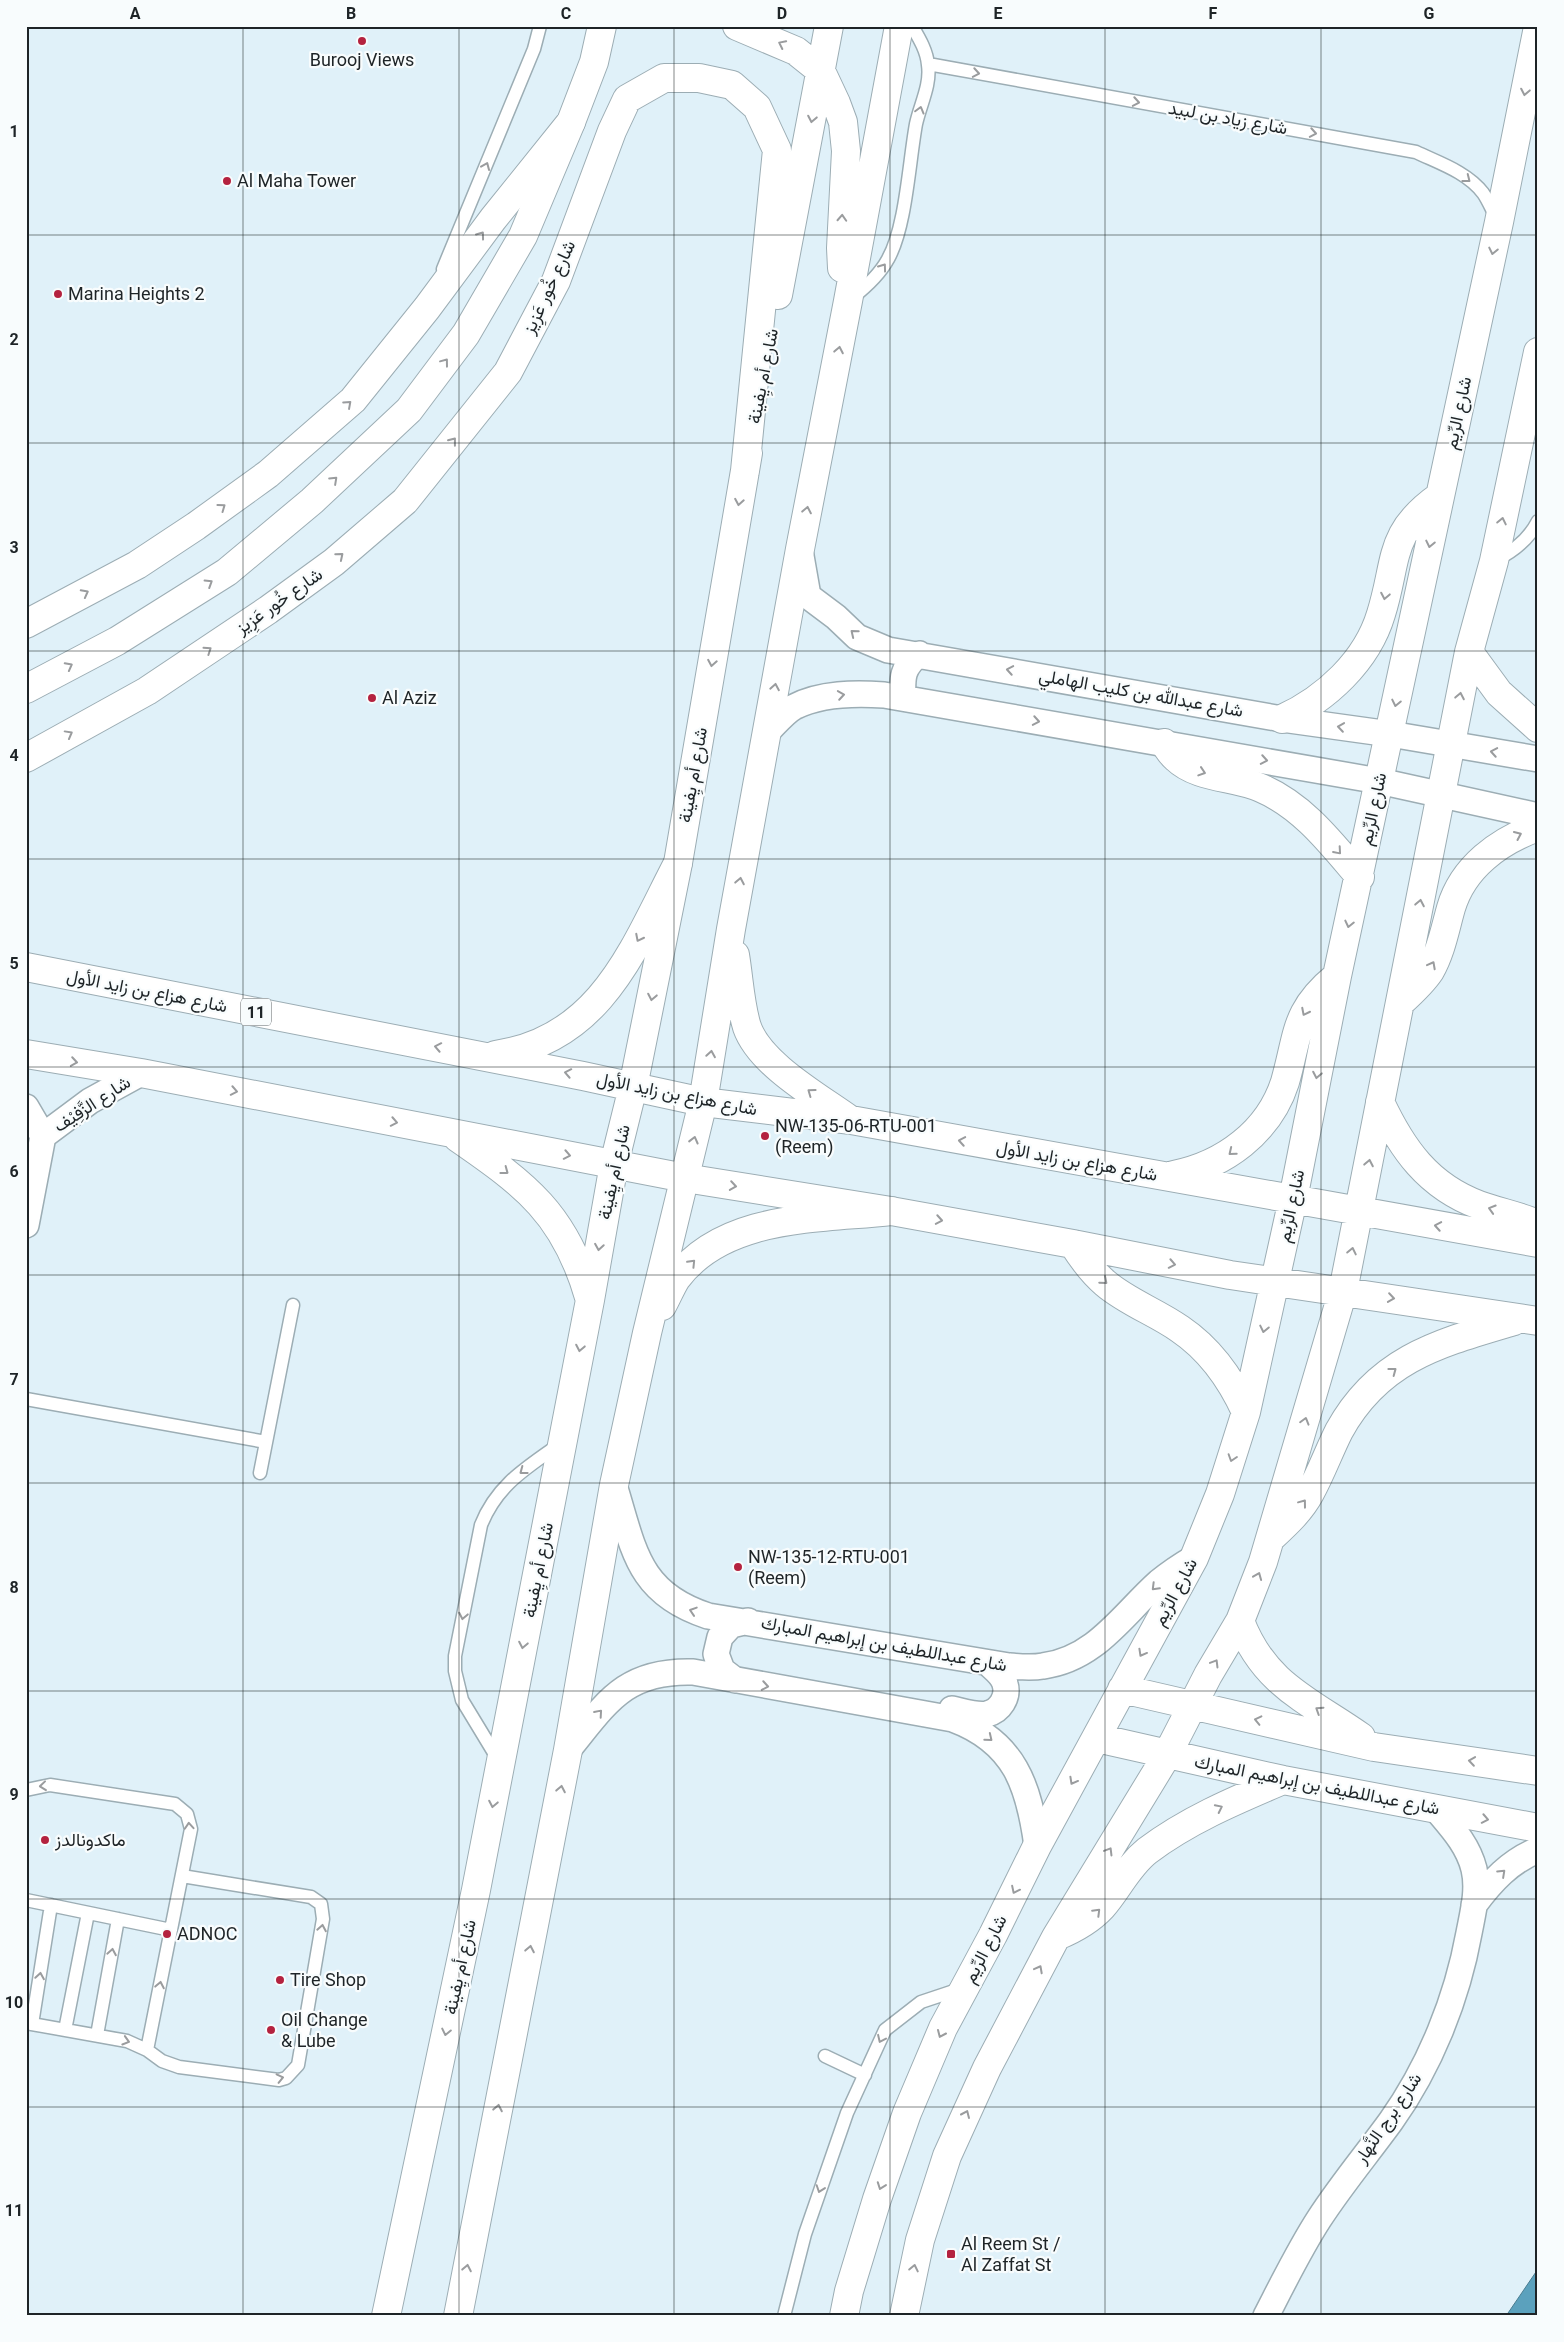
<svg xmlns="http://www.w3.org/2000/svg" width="1564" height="2342" font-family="Roboto,Vazirmatn,sans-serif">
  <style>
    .water { fill: #5ba1bd; stroke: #497c90 }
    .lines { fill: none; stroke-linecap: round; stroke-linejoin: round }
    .lane-casing { stroke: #9cadb4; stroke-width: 15 }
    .street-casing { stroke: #9cadb4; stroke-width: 28 }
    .secondary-casing { stroke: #9cadb4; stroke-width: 30 }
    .primary-casing { stroke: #9cadb4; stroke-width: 30 }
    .lane { stroke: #fff; stroke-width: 12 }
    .street { stroke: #fff; stroke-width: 25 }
    .secondary { stroke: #fff; stroke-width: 28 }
    .primary { stroke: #fff; stroke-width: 28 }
    .oneway { stroke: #9a9c9e }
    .grid { fill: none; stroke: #1e2427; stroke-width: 1; stroke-opacity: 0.55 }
    .poi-dot { fill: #b4223f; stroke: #f8fcfd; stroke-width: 2 }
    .labels { text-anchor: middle; stroke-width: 4.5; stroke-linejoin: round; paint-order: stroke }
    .shield { fill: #f8fcfd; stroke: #5f6567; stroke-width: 1 }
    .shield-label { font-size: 16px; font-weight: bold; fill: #1e2427 }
    .poi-label { font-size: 18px; fill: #1e2427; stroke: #f8fcfd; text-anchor: start }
    .street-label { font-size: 18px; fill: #1e2427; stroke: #f8fcfd }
    .neatline { fill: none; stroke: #1e2427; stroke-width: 2 }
    .grid-label { font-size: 16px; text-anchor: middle; font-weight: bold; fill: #1e2427 }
  </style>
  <rect width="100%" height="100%" fill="#e0f1f9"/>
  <path class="water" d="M1538,2269V2316H1506Z"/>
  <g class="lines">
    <defs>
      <path id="lane" d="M928,64L1416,152C1439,163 1467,172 1483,193C1488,200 1492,210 1496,217
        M443,269L534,49L540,26
        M852,298C866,287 880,274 888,259C906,227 909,162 916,124C920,105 931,85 928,65C927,51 919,38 912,26
        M1496,560C1514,551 1529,539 1538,521
        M26,1399L266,1442
        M260,1473L293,1305
        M499,1761L462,1700L455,1671V1656L481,1525C497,1485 526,1468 560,1444
        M26,1790L50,1785L175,1804L187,1814L191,1829L147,2050
        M26,1900L171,1930
        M26,2023L127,2041L147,2050L162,2061L179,2067L279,2080L286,2078L298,2065L323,1919L321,1904L311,1897L182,1876
        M32,2024L51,1905
        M65,2030L88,1913
        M97,2035L118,1919
        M825,2056L865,2075
        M784,2316L805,2234L847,2113L885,2030L921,2002L960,1989"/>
      <path id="street" d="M801,556L808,596L836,617L857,637L888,650L1282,719L1390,734L1538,759
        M903,698C902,678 902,667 919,654
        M768,731C776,723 785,712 794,707C821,693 855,693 884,695L1379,781L1538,816
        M26,1107L43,1136L26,1225
        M43,1136L90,1101L141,1073
        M614,1485C634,1549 637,1593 708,1616L1009,1666C1020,1667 1032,1668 1043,1666C1096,1659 1123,1614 1159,1582C1170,1573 1182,1565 1194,1558
        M735,1680L722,1670L716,1654L720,1637L731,1625L748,1621
        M952,1709C962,1711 977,1716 987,1714C1000,1711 1009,1697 1005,1684C1003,1675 994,1669 988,1663
        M568,1750C607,1702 625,1670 693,1672L953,1719C1015,1742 1029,1786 1037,1846
        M1474,1905C1491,1882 1510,1861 1538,1850
        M1266,2316C1283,2283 1299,2250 1319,2219C1341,2185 1367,2154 1391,2121C1430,2066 1457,1999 1469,1933C1473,1912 1479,1890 1474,1869C1468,1845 1452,1828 1436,1809"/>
      <path id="secondary" d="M737,26L796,51L821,71L836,103L843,122L846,151L841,248L842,268
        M899,26L848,301L800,549L731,929L703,1102L851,1120L1538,1243
        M778,295L829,26
        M26,624L137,565L196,526L268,474L353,400L427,308L493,219L571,122L594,62L602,26
        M1469,652L1499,693L1538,728
        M1282,719C1326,699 1367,661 1381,614C1398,560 1387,533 1440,496
        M1164,743C1168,748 1171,754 1176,758C1198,779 1234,776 1261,788C1303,806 1331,843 1360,877
        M26,758L147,691L268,610L334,562L405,501L508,372L556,281L612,131L627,99L664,78H699L732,85L757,107L777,150L745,471
        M735,955C739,979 740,1005 747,1027C760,1064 817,1096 849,1119
        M1401,1002C1412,992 1422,983 1430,971C1441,952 1445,929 1451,908C1463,867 1499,841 1538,827
        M633,1087L678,863L748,453
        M1380,1102C1402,1149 1428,1186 1479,1205C1498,1212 1519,1216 1538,1224
        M1174,1175C1224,1165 1269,1132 1285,1082C1299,1033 1294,1011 1337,976
        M685,1178L891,1211L1073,1244L1230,1275L1538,1321
        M1073,1244C1082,1258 1092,1272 1105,1283C1127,1302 1156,1312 1180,1329C1211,1350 1231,1379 1246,1412
        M1273,1536C1287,1523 1301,1510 1310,1493C1321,1473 1329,1451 1339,1431C1379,1358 1440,1343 1514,1321
        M1240,1621C1264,1685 1310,1701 1361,1737
        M1122,1689L1374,1747L1538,1771
        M1097,1738L1283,1780L1538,1828
        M1057,1936C1074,1929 1089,1921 1102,1907C1118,1889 1127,1867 1147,1851C1188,1820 1236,1800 1283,1780
        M844,2316L849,2291L877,2199L907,2113L943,2028L993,1935L1037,1846L1194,1558L1220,1494L1246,1412L1293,1199L1337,976L1499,222L1538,27
        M904,2316L920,2240L947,2156L987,2068L1056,1937L1167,1755L1208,1675L1240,1621L1263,1562L1343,1291L1469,652L1494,561L1538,352"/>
      <path id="primary" d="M26,689L117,641L227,572L312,501L409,410L466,334L523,236L571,122
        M26,967L583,1076L703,1102L647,1333L614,1485L568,1750L458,2316
        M26,1054L141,1073L685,1178
        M495,1055C602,1040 634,947 678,863
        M458,1138C526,1185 565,1214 589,1297
        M662,1306C667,1297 671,1287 676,1279C724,1214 820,1219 891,1211
        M386,2316L476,1890L590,1300L614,1164L633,1087"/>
    </defs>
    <use href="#lane" class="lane-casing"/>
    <use href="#street" class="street-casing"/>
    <use href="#secondary" class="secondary-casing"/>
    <use href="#primary" class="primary-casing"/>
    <use href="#lane" class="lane"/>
    <use href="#street" class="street"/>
    <use href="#secondary" class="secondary"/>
    <use href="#primary" class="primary"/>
  </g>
  <defs><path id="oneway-chevron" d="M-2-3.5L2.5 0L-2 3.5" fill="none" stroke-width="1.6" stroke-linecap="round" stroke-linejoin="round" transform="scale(1.25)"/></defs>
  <g class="oneway">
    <use href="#oneway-chevron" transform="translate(782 44) rotate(-154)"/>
    <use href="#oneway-chevron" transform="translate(976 73) rotate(10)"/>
    <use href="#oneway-chevron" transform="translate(1525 92) rotate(101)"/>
    <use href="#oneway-chevron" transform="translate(1136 102) rotate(10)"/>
    <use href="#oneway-chevron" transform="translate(920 110) rotate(-75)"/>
    <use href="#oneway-chevron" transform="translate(812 119) rotate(101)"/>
    <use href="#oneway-chevron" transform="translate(1313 133) rotate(10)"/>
    <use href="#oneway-chevron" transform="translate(486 166) rotate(-67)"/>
    <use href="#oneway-chevron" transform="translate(1467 179) rotate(38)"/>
    <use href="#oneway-chevron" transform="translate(842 218) rotate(-87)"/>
    <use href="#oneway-chevron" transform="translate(481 235) rotate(-54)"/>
    <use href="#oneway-chevron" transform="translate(1493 251) rotate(102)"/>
    <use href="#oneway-chevron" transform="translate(883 267) rotate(-54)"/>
    <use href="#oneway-chevron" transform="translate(839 350) rotate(-79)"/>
    <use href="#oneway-chevron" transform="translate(445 362) rotate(-53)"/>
    <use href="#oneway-chevron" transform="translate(348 404) rotate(-42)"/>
    <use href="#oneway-chevron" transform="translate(453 441) rotate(-52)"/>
    <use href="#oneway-chevron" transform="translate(334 480) rotate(-43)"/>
    <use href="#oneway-chevron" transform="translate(739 502) rotate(100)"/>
    <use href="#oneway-chevron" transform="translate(222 507) rotate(-36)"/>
    <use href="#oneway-chevron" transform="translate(807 510) rotate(-79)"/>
    <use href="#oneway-chevron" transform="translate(1502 521) rotate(-78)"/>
    <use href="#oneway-chevron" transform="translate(1430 544) rotate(102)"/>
    <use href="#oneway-chevron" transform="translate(340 556) rotate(-40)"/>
    <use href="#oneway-chevron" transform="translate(209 583) rotate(-32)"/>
    <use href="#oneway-chevron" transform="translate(85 593) rotate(-28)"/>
    <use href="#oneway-chevron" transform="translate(1385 596) rotate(101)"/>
    <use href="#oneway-chevron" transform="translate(854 633) rotate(-141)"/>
    <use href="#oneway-chevron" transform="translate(208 650) rotate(-34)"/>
    <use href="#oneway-chevron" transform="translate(712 663) rotate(100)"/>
    <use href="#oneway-chevron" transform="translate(69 666) rotate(-28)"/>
    <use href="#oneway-chevron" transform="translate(1010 670) rotate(-170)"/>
    <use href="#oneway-chevron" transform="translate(775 687) rotate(-80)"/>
    <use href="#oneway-chevron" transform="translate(841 695) rotate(-9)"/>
    <use href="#oneway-chevron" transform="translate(1460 696) rotate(-79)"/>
    <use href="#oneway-chevron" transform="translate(1396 703) rotate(102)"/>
    <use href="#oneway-chevron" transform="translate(1036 721) rotate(10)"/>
    <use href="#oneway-chevron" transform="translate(1341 727) rotate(-172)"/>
    <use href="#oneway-chevron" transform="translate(69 734) rotate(-29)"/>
    <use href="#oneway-chevron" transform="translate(1494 752) rotate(-170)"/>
    <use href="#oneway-chevron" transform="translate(1264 760) rotate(10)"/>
    <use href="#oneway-chevron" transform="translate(1202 772) rotate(18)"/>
    <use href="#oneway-chevron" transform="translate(1518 835) rotate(-24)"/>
    <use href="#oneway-chevron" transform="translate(1338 851) rotate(49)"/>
    <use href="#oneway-chevron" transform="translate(740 881) rotate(-79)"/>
    <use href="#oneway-chevron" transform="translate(1420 903) rotate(-79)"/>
    <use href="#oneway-chevron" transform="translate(1349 924) rotate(103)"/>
    <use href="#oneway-chevron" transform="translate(639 938) rotate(117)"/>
    <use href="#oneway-chevron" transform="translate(1432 965) rotate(-62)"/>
    <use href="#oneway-chevron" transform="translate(652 997) rotate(101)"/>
    <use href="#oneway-chevron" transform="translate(1305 1012) rotate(117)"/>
    <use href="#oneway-chevron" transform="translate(438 1047) rotate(-169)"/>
    <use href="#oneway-chevron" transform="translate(711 1054) rotate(-81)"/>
    <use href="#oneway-chevron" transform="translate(74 1062) rotate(9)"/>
    <use href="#oneway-chevron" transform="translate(568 1073) rotate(-169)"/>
    <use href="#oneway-chevron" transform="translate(1317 1075) rotate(101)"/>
    <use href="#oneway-chevron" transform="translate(234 1091) rotate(11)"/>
    <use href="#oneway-chevron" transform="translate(811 1092) rotate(-144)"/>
    <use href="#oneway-chevron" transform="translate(394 1122) rotate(11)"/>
    <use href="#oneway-chevron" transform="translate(694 1140) rotate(-76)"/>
    <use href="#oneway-chevron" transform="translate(962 1141) rotate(-170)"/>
    <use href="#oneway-chevron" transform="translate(1232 1152) rotate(141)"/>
    <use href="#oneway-chevron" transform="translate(567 1155) rotate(11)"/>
    <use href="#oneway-chevron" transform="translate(1369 1163) rotate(-79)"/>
    <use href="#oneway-chevron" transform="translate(505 1171) rotate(37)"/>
    <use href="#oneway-chevron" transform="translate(733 1186) rotate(9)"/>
    <use href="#oneway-chevron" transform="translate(1492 1209) rotate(-163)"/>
    <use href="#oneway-chevron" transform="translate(939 1220) rotate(10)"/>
    <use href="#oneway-chevron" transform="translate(1438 1226) rotate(-170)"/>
    <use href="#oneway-chevron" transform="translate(599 1247) rotate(99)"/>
    <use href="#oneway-chevron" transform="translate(1352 1251) rotate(-78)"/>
    <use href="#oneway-chevron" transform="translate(692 1263) rotate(-46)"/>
    <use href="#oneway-chevron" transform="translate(1172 1264) rotate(11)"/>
    <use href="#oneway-chevron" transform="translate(1104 1281) rotate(41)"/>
    <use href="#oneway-chevron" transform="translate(1391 1298) rotate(8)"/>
    <use href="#oneway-chevron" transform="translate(1264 1329) rotate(102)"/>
    <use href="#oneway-chevron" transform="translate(580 1348) rotate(101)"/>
    <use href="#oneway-chevron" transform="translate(1393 1371) rotate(-37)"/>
    <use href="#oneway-chevron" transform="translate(1305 1421) rotate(-74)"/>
    <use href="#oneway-chevron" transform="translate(1232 1458) rotate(108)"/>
    <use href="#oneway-chevron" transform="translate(523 1471) rotate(143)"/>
    <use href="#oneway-chevron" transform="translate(1303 1503) rotate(-53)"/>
    <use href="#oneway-chevron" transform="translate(1258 1576) rotate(-68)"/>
    <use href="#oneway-chevron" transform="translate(1155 1587) rotate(135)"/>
    <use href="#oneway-chevron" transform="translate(693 1611) rotate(-162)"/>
    <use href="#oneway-chevron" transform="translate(463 1616) rotate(101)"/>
    <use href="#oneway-chevron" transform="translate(523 1645) rotate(101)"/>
    <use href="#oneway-chevron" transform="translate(1142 1653) rotate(119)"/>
    <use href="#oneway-chevron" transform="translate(1215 1663) rotate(-59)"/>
    <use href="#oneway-chevron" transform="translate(765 1686) rotate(10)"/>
    <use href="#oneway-chevron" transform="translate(1319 1710) rotate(-147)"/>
    <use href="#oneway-chevron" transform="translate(599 1713) rotate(-49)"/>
    <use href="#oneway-chevron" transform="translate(1258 1720) rotate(-167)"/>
    <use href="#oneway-chevron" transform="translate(989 1738) rotate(39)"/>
    <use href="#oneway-chevron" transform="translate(1472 1761) rotate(-172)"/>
    <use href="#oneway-chevron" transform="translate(1073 1781) rotate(119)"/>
    <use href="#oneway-chevron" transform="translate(43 1786) rotate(174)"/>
    <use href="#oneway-chevron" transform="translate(561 1789) rotate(-79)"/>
    <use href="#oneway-chevron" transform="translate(493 1804) rotate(101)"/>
    <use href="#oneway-chevron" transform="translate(1219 1808) rotate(-26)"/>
    <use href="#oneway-chevron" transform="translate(1485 1819) rotate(11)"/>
    <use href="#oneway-chevron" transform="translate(189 1826) rotate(-94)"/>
    <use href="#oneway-chevron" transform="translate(1109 1851) rotate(-59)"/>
    <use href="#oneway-chevron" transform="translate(1502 1873) rotate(-43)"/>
    <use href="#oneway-chevron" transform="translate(1015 1890) rotate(116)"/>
    <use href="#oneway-chevron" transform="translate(1097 1912) rotate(-45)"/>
    <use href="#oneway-chevron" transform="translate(322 1928) rotate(-80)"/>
    <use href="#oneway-chevron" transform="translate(530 1949) rotate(-79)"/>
    <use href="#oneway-chevron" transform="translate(112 1952) rotate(-80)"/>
    <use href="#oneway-chevron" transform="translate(1039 1969) rotate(-62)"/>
    <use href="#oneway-chevron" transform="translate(40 1976) rotate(-81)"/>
    <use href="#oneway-chevron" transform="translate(160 1985) rotate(-79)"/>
    <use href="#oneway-chevron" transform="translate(446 2032) rotate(102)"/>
    <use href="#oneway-chevron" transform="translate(941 2034) rotate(114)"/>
    <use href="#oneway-chevron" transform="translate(881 2039) rotate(115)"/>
    <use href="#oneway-chevron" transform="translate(126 2041) rotate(17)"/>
    <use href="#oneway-chevron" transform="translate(280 2078) rotate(-13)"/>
    <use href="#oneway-chevron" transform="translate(498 2108) rotate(-79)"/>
    <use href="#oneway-chevron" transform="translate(966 2114) rotate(-66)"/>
    <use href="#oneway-chevron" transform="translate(881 2186) rotate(110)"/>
    <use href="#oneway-chevron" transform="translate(820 2189) rotate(109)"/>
    <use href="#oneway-chevron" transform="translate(467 2268) rotate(-79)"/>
    <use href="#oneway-chevron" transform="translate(914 2268) rotate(-78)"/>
  </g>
  <path class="grid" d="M243,26V2316M459,26V2316M674,26V2316M890,26V2316M1105,26V2316M1321,26V2316M26,235H1538M26,443H1538M26,651H1538M26,859H1538M26,1067H1538M26,1275H1538M26,1483H1538M26,1691H1538M26,1899H1538M26,2107H1538"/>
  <g class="poi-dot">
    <circle cx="362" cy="41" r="5"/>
    <circle cx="227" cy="181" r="5"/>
    <circle cx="58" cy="294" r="5"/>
    <circle cx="372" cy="698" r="5"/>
    <circle cx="765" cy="1136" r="5"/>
    <circle cx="738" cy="1567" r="5"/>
    <circle cx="45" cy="1840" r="5"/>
    <circle cx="167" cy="1934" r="5"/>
    <circle cx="280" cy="1980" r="5"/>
    <circle cx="271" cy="2030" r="5"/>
    <rect x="946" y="2249" width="10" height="10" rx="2.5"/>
  </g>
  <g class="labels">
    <rect class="shield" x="241" y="998.5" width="30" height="27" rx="4"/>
    <g class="shield-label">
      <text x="256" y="1018">11</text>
    </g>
    <g class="poi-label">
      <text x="362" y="66" text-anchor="middle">Burooj Views</text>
      <text x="237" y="187">Al Maha Tower</text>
      <text x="68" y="300">Marina Heights 2</text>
      <text x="382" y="704">Al Aziz</text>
      <text x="775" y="1132">NW-135-06-RTU-001<tspan x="775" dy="21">(Reem)</tspan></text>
      <text x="748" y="1563">NW-135-12-RTU-001<tspan x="748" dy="21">(Reem)</tspan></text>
      <text x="55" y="1846">ماكدونالدز</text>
      <text x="177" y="1940">ADNOC</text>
      <text x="290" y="1986">Tire Shop</text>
      <text x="281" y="2026">Oil Change<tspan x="281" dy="21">&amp; Lube</tspan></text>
      <text x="961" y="2250">Al Reem St /<tspan x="961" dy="21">Al Zaffat St</tspan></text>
    </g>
    <g class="street-label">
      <text transform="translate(1228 118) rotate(10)" y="6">شارع زياد بن لبيد</text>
      <text transform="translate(549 287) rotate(-65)" y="6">شارع خُور عَزِيز</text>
      <text transform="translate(763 376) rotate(-79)" y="6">شارع أم يِفينة</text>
      <text transform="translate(1458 413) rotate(-78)" y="6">شارع الرِّيم</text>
      <text transform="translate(279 601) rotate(-35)" y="6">شارع خُور عَزِيز</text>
      <text transform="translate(1141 693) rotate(10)" y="6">شارع عبدالله بن كليب الهاملي</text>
      <text transform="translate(693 775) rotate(-80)" y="6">شارع أم يِفينة</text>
      <text transform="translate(1373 809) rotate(-78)" y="6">شارع الرِّيم</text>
      <text transform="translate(147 991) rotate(11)" y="6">شارع هزاع بن زايد الأول</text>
      <text transform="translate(677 1094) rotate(11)" y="6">شارع هزاع بن زايد الأول</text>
      <text transform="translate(92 1104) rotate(-33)" y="6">شارع الزَّفِيْف</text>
      <text transform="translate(1077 1161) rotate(10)" y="6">شارع هزاع بن زايد الأول</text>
      <text transform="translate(614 1172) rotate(-78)" y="6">شارع أم يِفينة</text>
      <text transform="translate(1291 1206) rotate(-78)" y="6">شارع الرِّيم</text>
      <text transform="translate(538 1570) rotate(-79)" y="6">شارع أم يِفينة</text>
      <text transform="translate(1175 1592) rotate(-62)" y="6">شارع الرِّيم</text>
      <text transform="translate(884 1644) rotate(10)" y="6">شارع عبداللطيف بن إبراهيم المبارك</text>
      <text transform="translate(1317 1785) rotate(11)" y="6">شارع عبداللطيف بن إبراهيم المبارك</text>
      <text transform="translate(985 1949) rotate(-63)" y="6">شارع الرِّيم</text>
      <text transform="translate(460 1967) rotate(-78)" y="6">شارع أم يِفينة</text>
      <text transform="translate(1388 2118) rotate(-56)" y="6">شارع برج النَّهار</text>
    </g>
  </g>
  <rect width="1564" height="2342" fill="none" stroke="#f8fcfd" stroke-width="55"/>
  <rect x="28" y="28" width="1508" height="2286" class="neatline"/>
  <g class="grid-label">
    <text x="135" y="19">A</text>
    <text x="351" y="19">B</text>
    <text x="566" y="19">C</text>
    <text x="782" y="19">D</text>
    <text x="998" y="19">E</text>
    <text x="1213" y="19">F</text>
    <text x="1429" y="19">G</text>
    <text x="14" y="137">1</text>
    <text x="14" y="345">2</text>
    <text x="14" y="553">3</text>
    <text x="14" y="761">4</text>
    <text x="14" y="969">5</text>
    <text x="14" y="1177">6</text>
    <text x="14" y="1385">7</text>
    <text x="14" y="1593">8</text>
    <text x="14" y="1800">9</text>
    <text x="14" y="2008">10</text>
    <text x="14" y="2216">11</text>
  </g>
</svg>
